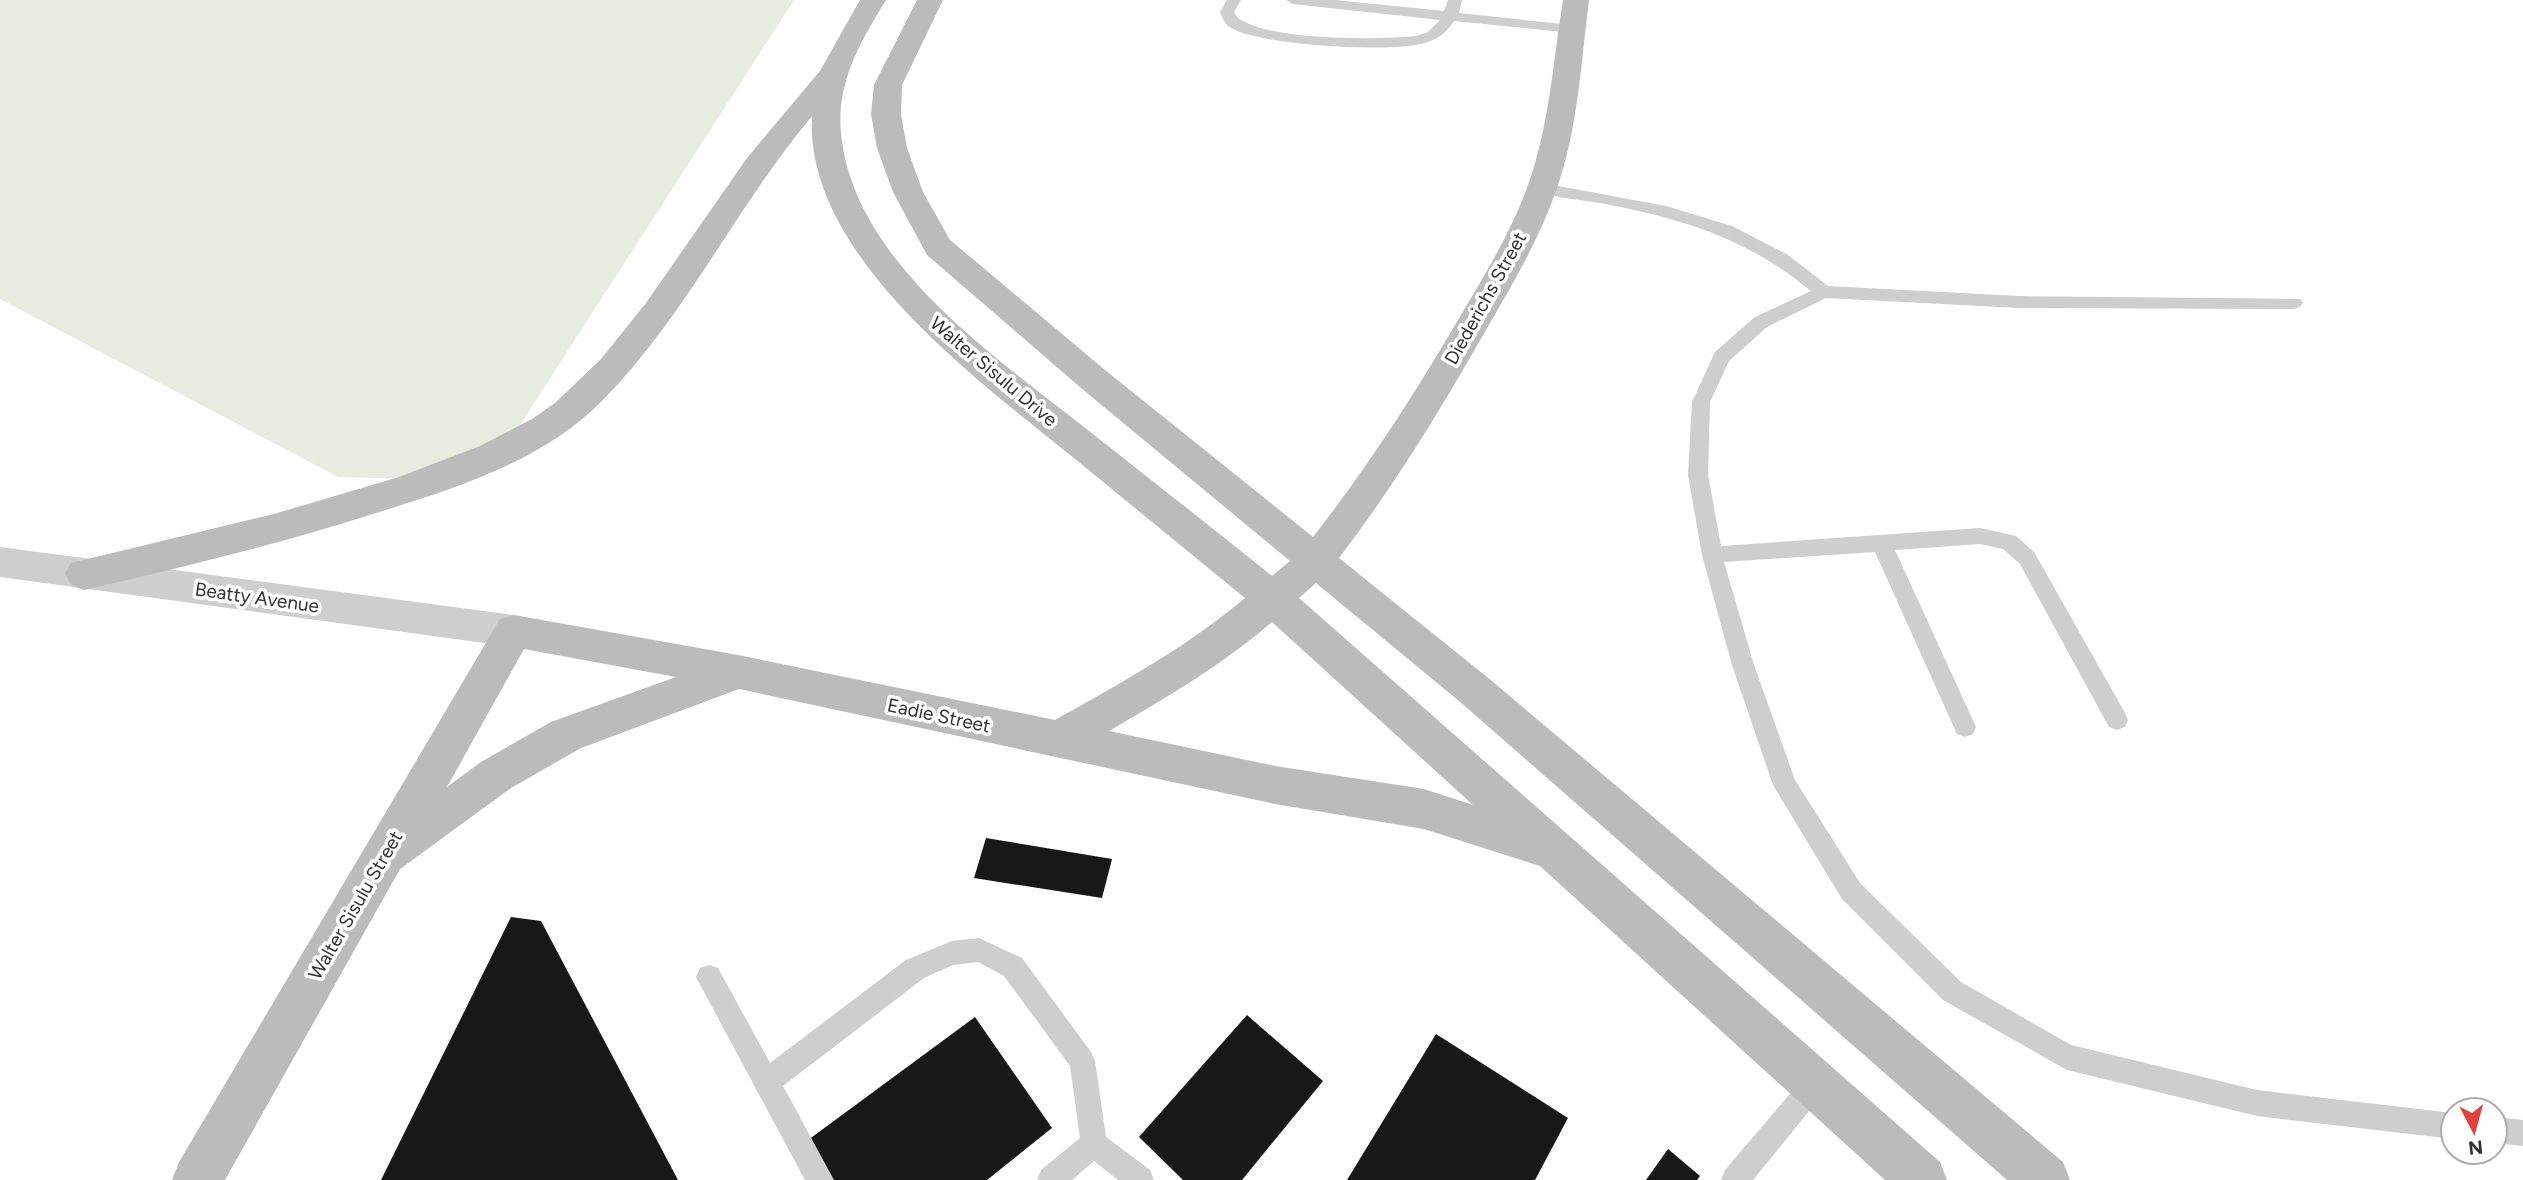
<svg xmlns="http://www.w3.org/2000/svg" width="2523" height="1180" font-family="Figtree,sans-serif">
  <style>
    .green { fill: #e6ede0 }
    .building { fill: #181818 }
    .lines { fill: none; stroke-linecap: round; stroke-linejoin: round }
    .service { fill: #cecece; fill-rule: evenodd }
    .tertiary { fill: #cecece; fill-rule: evenodd }
    .secondary { fill: #bbb; fill-rule: evenodd }
    .labels { text-anchor: middle; stroke-width: 7; stroke-linejoin: round; paint-order: stroke }
    .street-label { font-size: 19px; fill: #313131; stroke: #fff }
  </style>
  <rect width="100%" height="100%" fill="#fff"/>
  <path class="green" d="M0,0H794L516,431L411,479L338,477L0,299Z"/>
  <path class="building" d="M986,838L1112,859L1102,898L974,878Z
    M511,917L541,921L678,1180H381Z
    M1247,1015L1323,1081L1242,1180H1183L1139,1137Z
    M975,1017L1052,1128L987,1180H827L804,1143Z
    M1436,1034L1568,1118L1535,1180H1347Z
    M1668,1149L1700,1176L1697,1180H1646Z"/>
  <g class="lines">
    <path class="service" d="M1227,0H1241L1234,12L1237,17C1266,41 1378,40 1416,36L1428,32L1440,20L1293,4L1286,0H1335L1444,11L1448,0H1462L1459,13L1572,25L1579,29L1572,33L1454,21C1446,33 1438,39 1425,43C1392,53 1255,46 1228,26C1224,22 1222,17 1220,12Z
      M1542,183L1666,206L1732,226L1788,255L1828,286L2019,296L2300,299L2303,303L2300,307L2294,309L2019,308L1826,298L1767,327L1729,361L1710,402L1708,475L1721,546L1980,528L2016,536L2034,552L2125,713L2128,720L2125,727L2117,730L2109,727L2020,564L2003,549L1980,544L1895,550L1976,727L1973,734L1965,737L1957,734L1875,552L1724,562L1754,665L1795,780L1860,883L1961,982L2071,1045L2257,1090L2453,1113V1139L2257,1116L2067,1070L1943,1000L1842,899L1773,785L1732,665L1702,555L1688,475L1692,402L1715,352L1755,317L1811,291C1748,239 1684,219 1605,204C1582,200 1559,198 1536,192L1534,188L1536,184Z
      M979,938L1022,958L1091,1052L1095,1061L1106,1137L1150,1170L1154,1180H1118L1094,1161L1072,1180H1037L1041,1170L1080,1138L1070,1066L1004,976L978,962L953,965L924,978L783,1086L834,1180H805L696,977L700,968L709,965L718,968L770,1063L906,960L952,941Z
      M1815,1071L1824,1075L1828,1084L1824,1093L1753,1180H1721L1725,1170L1806,1075Z
      M2495,1117L2523,1120V1146L2495,1143Z"/>
    <path class="tertiary" d="M0,547L514,615L528,619L534,631L528,643L514,647L0,577Z"/>
    <path class="secondary" d="M860,0H886C861,41 836,82 841,133C853,262 996,357 1089,431C1150,479 1211,527 1272,576L1290,561L1081,388L927,255L893,192L877,148L871,114L874,85L917,0H943L902,85L901,114L907,148L923,192L950,240L1105,370L1313,537C1367,468 1414,395 1458,320C1483,278 1510,234 1527,188C1549,129 1553,62 1563,0H1589C1581,62 1578,129 1557,188C1540,238 1512,285 1486,330C1441,409 1394,486 1339,558L1487,677L2063,1162L2070,1180H2007L1459,701L1316,583L1299,598L1940,1162L1947,1180H1885L1540,866L1424,829L1275,804L739,689L581,748L511,788L400,869L225,1180H172L179,1162L500,619L514,615L738,655L1055,720C1121,683 1187,647 1245,598C1186,550 1128,502 1069,454C974,377 804,253 812,116C736,207 685,317 602,401C543,461 454,489 376,513C280,544 182,567 84,590L71,585L65,574L71,563L274,514L399,477L480,446L532,419L555,403L601,359L646,303L747,158L820,71ZM1272,622L1473,805L1424,789L1275,766L1109,731C1166,698 1222,665 1272,622ZM524,649L676,677L551,722L481,762L447,787Z"/>
  </g>
  <g class="labels">
    <g class="street-label">
      <text transform="translate(1485 298) rotate(-61)" y="7">Diederichs Street</text>
      <text transform="translate(994 371) rotate(40)" y="7">Walter Sisulu Drive</text>
      <text transform="translate(257 597) rotate(8)" y="7">Beatty Avenue</text>
      <text transform="translate(939 715) rotate(12)" y="7">Eadie Street</text>
      <text transform="translate(355 905) rotate(-60)" y="7">Walter Sisulu Street</text>
    </g>
  </g>
  <g transform="translate(2474 1131) rotate(174)"><circle r="33" fill="#ffffff" stroke="#adadad" stroke-width="2"/>
  <path d="M0-5L12 26L0 18L-12 26Z" fill="#e1413b"/>
  <text y="-10" font-size="19" font-weight="bold" text-anchor="middle" fill="#313131">N</text>
  </g>
</svg>
